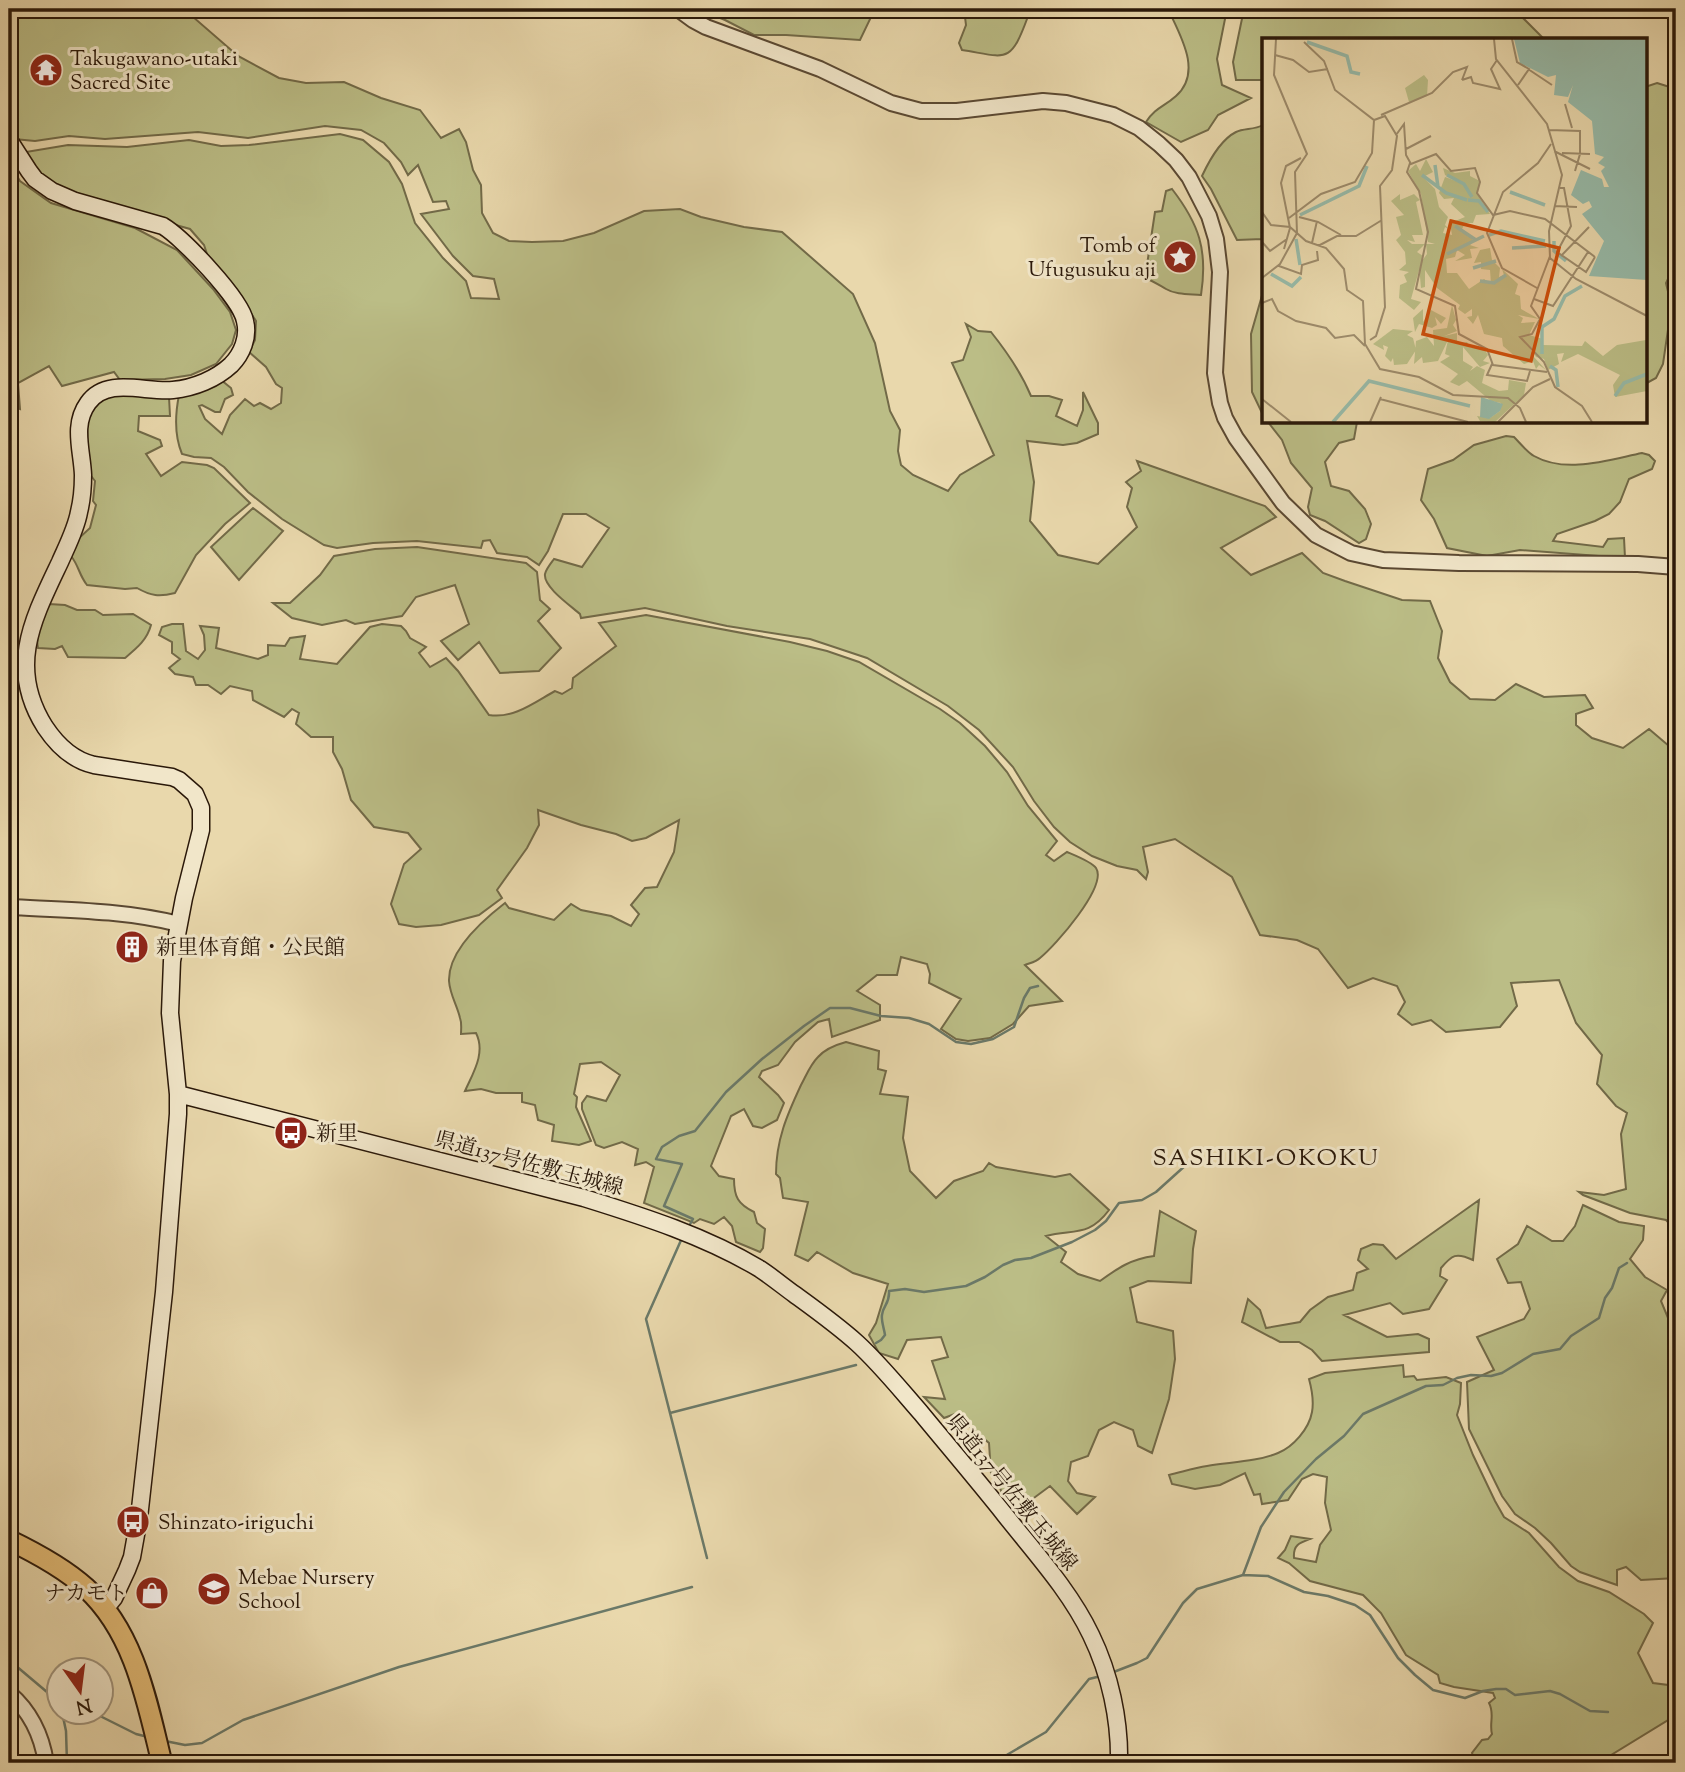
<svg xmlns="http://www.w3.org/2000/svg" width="1685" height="1772" font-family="'Sorts Mill Goudy','Noto Serif JP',serif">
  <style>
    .green { fill: #bbbd86; stroke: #726a48; stroke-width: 2 }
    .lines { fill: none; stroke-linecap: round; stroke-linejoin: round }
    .stream { stroke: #6b7968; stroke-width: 2.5 }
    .tertiary-casing { stroke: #5a4832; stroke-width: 18 }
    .secondary-casing { stroke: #2a1809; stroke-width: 19 }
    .trunk-casing { stroke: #2a1809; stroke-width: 23 }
    .tertiary { stroke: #f1e6c9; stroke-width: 14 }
    .secondary { stroke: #f1e6c9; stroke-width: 16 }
    .trunk { stroke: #e4bc76; stroke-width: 19 }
    .labels { text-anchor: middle; stroke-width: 6; stroke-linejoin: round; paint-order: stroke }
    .poi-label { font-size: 21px; fill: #2a1809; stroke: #f1e6c9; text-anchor: start }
    .street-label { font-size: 21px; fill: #2a1809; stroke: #f1e6c9 }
    .quarter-label { font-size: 24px; letter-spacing: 2px; fill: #2a1809; stroke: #f1e6c9 }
    .inset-river { fill: none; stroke: #97baa8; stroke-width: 3.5 }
    .inset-road { fill: none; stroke: #9d8b6b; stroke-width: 2 }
    .view { fill: #cc4f0c; fill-opacity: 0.15; stroke: #cc4f0c; stroke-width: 3.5 }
    .inset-edge { fill: none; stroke: #2a1809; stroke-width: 3.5 }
  </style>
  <rect width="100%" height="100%" fill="#e9d8ac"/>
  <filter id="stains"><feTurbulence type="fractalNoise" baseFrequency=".00286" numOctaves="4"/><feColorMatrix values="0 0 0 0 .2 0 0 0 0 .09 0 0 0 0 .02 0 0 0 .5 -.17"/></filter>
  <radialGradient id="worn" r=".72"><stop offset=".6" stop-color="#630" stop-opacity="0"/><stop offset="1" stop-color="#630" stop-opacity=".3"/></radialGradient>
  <path class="green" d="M9,9H175L192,16L238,56L279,78L306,83L344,82L381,98L420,110L441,138L459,129L466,142L473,170L481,185L482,213L493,233L509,241L532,242L563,241L594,233L644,211L680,209L701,217L744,227L782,232L853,294L875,343L890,411L900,430L898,451L901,465L913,475L948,491L960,475L994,455L952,363L963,360L971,337L966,324L978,331L991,332C1007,352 1021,372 1031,396H1049L1062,400L1056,416L1077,426L1083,410V392L1098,423V434L1077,443L1063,445L1027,441L1034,482L1030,521L1058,555L1098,564L1137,527L1127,507L1132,488L1126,482L1141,471L1137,461L1265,506L1276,517L1221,548L1251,575L1302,553L1323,573L1345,581L1402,600L1430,601L1442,631L1438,658L1450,682L1470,699L1495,700L1516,684L1544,697L1585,695L1593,708L1576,714V725L1592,738L1623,748L1649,729L1669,746L1672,760L1670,780L1676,791V1231L1666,1220L1630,1213L1583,1195L1579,1192L1604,1195L1626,1189L1621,1134L1627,1113L1616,1106L1597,1084L1602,1055L1576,1023L1559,980L1511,983L1517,1006L1500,1027L1446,1032L1431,1020L1412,1025L1398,1014L1405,1002L1397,986L1373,978L1348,988L1318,949L1297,940L1260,935L1232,877L1175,839L1143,847L1148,872L1146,879L1137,870L1117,866L1092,856L1070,842L1054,827L1034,801L1013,767L979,730L948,706L867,658L810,639L727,626L645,608L581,618L580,614C571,606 543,587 545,574C546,569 551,563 554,559L582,567L609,528L586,514H563L548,551L539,565L527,557L497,553L490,540L483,541L481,548L417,541L373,543L337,548L324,545L282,519L248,492L224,467L211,458L194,457L182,454C174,435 175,415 179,395L221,380L231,388L233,395L225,399L220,412H215L202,405L199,406L205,419L222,434L230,415L245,399L254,406L260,403L271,409L281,403L282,388L276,384L266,367L249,352L255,340L256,321L236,290L210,263L204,245L190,229L67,195L47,182L34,168L26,152L68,145L127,147L189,140L221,146L249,145L340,134L363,140L389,162L402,184L415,223L443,258L466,281L471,298L499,299L494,279L473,276L453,256L421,214L449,209L446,201L433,202L418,165L408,175L401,162L384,143L361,130L325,126L248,138L198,132L105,139L69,136L35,141L14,139L9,130Z
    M698,9H879L871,17L860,40L786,35H754L725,20Z
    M964,9H1024L1027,19C1010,65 1006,57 962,50L959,43L966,25Z
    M1168,9H1227L1217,59L1222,85L1251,98L1218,115L1208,130L1181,142L1146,122C1156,107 1164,107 1176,96C1203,72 1180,35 1168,9Z
    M1244,9H1517V12L1545,40H1263V80H1236L1233,62Z
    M1657,83L1676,89V262L1666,283L1670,300V316L1663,364L1656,378L1645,384V87Z
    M1263,125V241L1262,239L1237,240L1211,189L1202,176C1209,161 1220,140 1236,132C1244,128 1254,130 1263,125Z
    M9,163L20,181L51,203L135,228L177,250L213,289L230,312L236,330L232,344L216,364L191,375L165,379L120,380L114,372L62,386L49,366L18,383L20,409L9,405Z
    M1172,189C1199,224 1208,250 1201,295C1189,294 1176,295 1166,289C1159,285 1153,281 1145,278L1155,212L1162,211L1166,191Z
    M1263,292V415L1252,392L1251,334Z
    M114,394L169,397L170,416H139L138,431L160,440L162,446L146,454L161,476L182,462L207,465L214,468L250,503L225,524L196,555L175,593C159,597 151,596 137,588L125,589L87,585C79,575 79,566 71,556L78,539L90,528L96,505L93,501L95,481L88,472L87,415L96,403Z
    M1268,422H1357L1354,439L1339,443L1325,462L1331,486L1349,491L1365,509L1371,524L1366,539L1359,543L1325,521L1310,515L1308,507L1312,488L1291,463L1282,440Z
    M1506,436L1514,437C1520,443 1527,452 1534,456C1566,474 1608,460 1642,453L1649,455L1655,461L1652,469L1629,479L1620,502L1609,514L1595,521L1557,534L1553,541L1603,547L1608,539L1624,538L1625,558L1520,550L1487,556L1447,548L1434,519L1421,500L1428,469L1453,460L1474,445Z
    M253,508L283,531L239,580L211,547Z
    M417,547L526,563L537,572L540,600L550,609L538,621L561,648L539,671L500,673L479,642L458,660L441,641L469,624L455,585L416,597L402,616L355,624L346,620L322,625L292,618L273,603H290L320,575L334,556L375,549Z
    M49,604L65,605L77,610H95L103,615L133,614L151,625C147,640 137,648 125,658L68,657L62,646L55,649L38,648C35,634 43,618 49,604Z
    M646,615L790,642L827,651L859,662L940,709L960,723L985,746L1007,772L1028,806L1057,841L1046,855L1054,861L1067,852C1074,855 1092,862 1096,868C1108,886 1055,946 1040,958C1036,962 1030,963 1025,965L1062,1001L1029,1006L1013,1024L990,1038L968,1041L956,1039L941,1029L961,999L929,983L930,974L927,964L901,957L897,975H877L857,991L880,1005V1020L832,1037L829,1019L818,1022L795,1042L778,1065L762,1071L759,1077L778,1095L784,1103L777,1120L762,1128L753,1126L744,1109L731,1116L711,1166L719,1176L734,1179C734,1197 738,1204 754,1212L757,1223L765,1229L763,1248L760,1252L736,1242L732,1226L724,1217L714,1224L700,1219L694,1223L644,1203L654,1167L646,1162L635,1165L638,1149L622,1142L604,1148L596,1145L582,1109V1103L587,1096L606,1101L620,1075L601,1062L580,1064L574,1094L577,1097L576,1107L591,1141L579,1145L552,1141L554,1125L538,1120L535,1105L522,1102V1093H496L481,1089L465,1091C473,1073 486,1053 476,1033L461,1034C461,1029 462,1023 460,1018C457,1005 450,995 449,981C448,951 483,920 505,903L509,908L554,920L571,904L581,910L611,916L631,926L639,914L631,905L645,888L657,887L674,852L679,820L646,838L632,841L616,834L581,825L538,810L539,825L527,848L497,890L502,898L479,915L441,925L416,927L399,924L391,904L404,864L421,849L408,833L374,827L351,800L342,769L333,752V737H311L296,724L299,713L292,709L284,717L253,700L252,691L230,686L221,694L208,685H196L193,677L175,674L169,668L180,659L172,653V642L159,635L162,627L172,624H183L186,651L198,659L205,650L204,635L200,626L219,628L216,648L258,659L268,655V645L285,646L290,638L305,636L300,659L337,664L370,627L382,624L401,626L406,631L410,638L426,647L419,653L430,667L446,658L458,671L489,715C514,719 535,702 555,691L562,694L572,688L573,678L616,646L599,623Z
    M846,1042L879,1051L878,1069L886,1071L880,1094L908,1097L903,1138L910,1171L936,1198L954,1181L983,1171L989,1163L996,1167L1055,1177L1070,1174L1109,1210C1089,1237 1074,1229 1046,1236L1066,1252L1061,1262L1078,1274L1100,1281C1118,1268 1131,1259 1154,1256L1160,1211L1196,1231L1193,1249L1191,1283L1148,1281L1130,1288L1137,1322L1173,1331L1175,1359L1169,1399L1152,1453L1138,1446L1133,1430L1114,1422L1099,1430L1088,1456L1071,1462L1068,1481L1077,1493L1095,1497L1077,1514L1050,1486L1019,1509L1002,1495L998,1479L991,1474L989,1443L955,1414L944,1418L924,1397L945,1399L932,1361L948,1357L941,1337L907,1340L898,1359L879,1353L869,1335L876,1323L888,1284L853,1273L817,1252L808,1261L795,1255L808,1202L783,1198L780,1178L776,1174C776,1140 787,1115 801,1085C806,1076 810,1065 818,1057C825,1049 835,1045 846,1042Z
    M1479,1200L1473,1260C1456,1252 1452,1255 1441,1268L1440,1276L1447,1280L1429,1309L1403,1314L1390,1303L1344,1315L1387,1337L1418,1334L1429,1339V1352L1322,1361L1312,1350L1299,1342H1280L1242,1322L1248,1299L1260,1310L1266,1328L1300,1322L1310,1310L1328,1297L1353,1290L1357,1273L1368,1269L1358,1260L1361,1249L1373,1244L1383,1245L1396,1259Z
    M1583,1205L1619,1222L1644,1226L1643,1240L1630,1259L1645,1277L1667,1290L1661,1301L1668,1318L1676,1328V1578L1641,1580L1626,1567L1617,1570V1585L1580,1572L1571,1566L1551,1543L1535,1528L1515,1514L1502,1496L1469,1429L1467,1382L1494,1370L1477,1337L1524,1319L1530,1309L1521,1282L1508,1283L1497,1259L1518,1244L1527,1226L1552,1241H1563L1575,1226Z
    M1403,1365L1404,1377L1414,1376L1417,1380L1446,1377L1461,1383L1460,1404L1457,1415L1473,1455L1495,1501L1504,1517L1529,1533L1559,1567L1578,1581L1609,1592L1644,1614L1653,1623L1638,1653L1653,1683L1676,1686V1729L1670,1719L1598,1763H1476L1472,1753L1482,1740L1488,1739L1492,1734C1489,1723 1495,1714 1489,1703L1495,1698L1493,1693L1454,1687L1440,1683L1438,1675L1406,1655L1381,1613L1363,1595L1310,1581L1289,1563L1278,1558L1285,1550L1291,1536L1310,1539C1299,1543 1293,1545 1294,1558L1316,1562L1320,1545L1331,1530L1325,1503L1327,1477L1313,1474L1302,1479L1288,1500L1262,1504L1260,1494L1254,1495L1245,1473L1220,1485L1195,1489L1172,1484L1169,1475C1182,1472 1194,1468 1207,1466C1230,1462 1256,1462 1278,1453C1293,1447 1309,1429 1312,1412C1314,1401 1312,1390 1309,1379L1325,1373Z"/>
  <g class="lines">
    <path class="stream" d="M689,1226L693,1219L664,1206L682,1164L656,1159L662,1147L679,1136L695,1131L726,1092L762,1059L804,1026L830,1008H850L881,1016L909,1018L929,1024L956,1042L971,1044L993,1039L1014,1027L1024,998L1030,988L1038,986
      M682,1238L646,1319L707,1558
      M876,1343L881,1340L885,1335C884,1328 881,1321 882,1315C883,1305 890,1304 889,1291L905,1289L924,1292L966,1286L985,1277L1003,1265L1015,1260L1031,1258L1072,1242L1095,1230L1106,1221L1119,1203L1142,1200L1156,1192L1197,1155
      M670,1413L856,1365
      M1243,1575L1268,1576L1304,1592L1328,1596L1355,1605L1370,1615L1398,1658L1415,1675L1433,1690L1465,1698L1483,1691L1496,1689H1506L1515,1695L1550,1691L1560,1694L1590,1711L1608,1712
      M9,1660L60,1703
      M1111,1673L1137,1663L1147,1658L1183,1603L1197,1589L1243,1575L1261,1527L1284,1492L1316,1459L1344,1436L1363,1414L1426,1386L1443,1385L1457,1378L1471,1375L1491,1376L1502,1373L1533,1354L1560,1349L1571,1336L1599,1318L1605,1298L1612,1288L1619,1268L1627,1263
      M62,1712L66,1731L67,1763
      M92,1712L136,1734L148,1737
      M165,1741L185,1745L202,1743L243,1720L399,1667L692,1587
      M993,1763L1046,1732L1089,1679L1101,1676"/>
    <defs>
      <path id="tertiary" d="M678,9L693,20L706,27L820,69L891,103L921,111H957L1043,101L1066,103L1113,115L1139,128L1159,144L1176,160L1189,177L1209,216L1216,239L1220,272L1215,373L1220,403L1225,418L1236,438L1283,503L1316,535L1351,553L1383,560L1459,563L1638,564L1676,567
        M9,907C66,910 123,910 179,924
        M9,1693C30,1711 42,1736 46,1763"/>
      <path id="secondary" d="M9,140L29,171L35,179L52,191L75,201L163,226C183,238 241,299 245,321C249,337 242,354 231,365C216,379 194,388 173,390C146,393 107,376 88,403C72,425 82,450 83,475C83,488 82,500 79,512C76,529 67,546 60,562C33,619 7,667 45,727C57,745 72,760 94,765L172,777L179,780L195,794L201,808V830L184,898L172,961L170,1013L178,1094V1114L164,1292L139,1518L132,1557L127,1570L114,1598L105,1609
        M178,1094L584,1198C645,1217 705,1236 760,1269C772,1277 783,1286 794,1294C816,1310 837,1325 857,1343C880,1364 900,1389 921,1413C949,1447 978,1481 1005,1515C1035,1553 1070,1591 1091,1635C1110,1674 1120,1720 1119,1763"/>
      <path id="trunk" d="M9,1540C36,1553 64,1568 86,1588C135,1633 147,1702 162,1763"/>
    </defs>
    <use href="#tertiary" class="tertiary-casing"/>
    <use href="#secondary" class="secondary-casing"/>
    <use href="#trunk" class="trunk-casing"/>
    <use href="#tertiary" class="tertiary"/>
    <use href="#secondary" class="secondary"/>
    <use href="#trunk" class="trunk"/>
  </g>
  <defs>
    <symbol id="temple-disc" viewBox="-11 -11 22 22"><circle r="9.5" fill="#8f2418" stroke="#f1e6c9"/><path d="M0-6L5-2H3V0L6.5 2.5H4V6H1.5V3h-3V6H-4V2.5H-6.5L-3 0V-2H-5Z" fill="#fff"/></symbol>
    <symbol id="sight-disc" viewBox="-11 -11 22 22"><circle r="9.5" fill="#8f2418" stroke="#f1e6c9"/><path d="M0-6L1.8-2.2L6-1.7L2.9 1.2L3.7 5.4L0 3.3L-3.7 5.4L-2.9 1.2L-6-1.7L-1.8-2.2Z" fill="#fff"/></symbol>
    <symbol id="building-disc" viewBox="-11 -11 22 22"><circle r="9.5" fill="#8f2418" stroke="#f1e6c9"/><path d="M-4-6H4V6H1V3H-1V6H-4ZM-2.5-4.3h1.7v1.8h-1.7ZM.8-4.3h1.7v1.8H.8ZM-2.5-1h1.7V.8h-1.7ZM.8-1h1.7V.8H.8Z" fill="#fff"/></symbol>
    <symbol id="bus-disc" viewBox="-11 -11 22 22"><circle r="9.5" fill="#8f2418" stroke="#f1e6c9"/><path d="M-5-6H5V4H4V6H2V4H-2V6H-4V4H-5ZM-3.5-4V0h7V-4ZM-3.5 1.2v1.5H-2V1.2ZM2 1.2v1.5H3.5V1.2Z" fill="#fff"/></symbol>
    <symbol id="school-disc" viewBox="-11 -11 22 22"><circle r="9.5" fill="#8f2418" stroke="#f1e6c9"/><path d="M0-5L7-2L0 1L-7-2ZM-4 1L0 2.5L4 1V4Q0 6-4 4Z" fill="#fff"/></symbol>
    <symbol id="shop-disc" viewBox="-11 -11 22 22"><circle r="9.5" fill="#8f2418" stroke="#f1e6c9"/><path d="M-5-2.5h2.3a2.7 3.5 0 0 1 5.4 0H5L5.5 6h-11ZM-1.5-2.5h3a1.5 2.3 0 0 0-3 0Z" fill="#fff"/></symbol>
  </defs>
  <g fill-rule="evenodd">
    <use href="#temple-disc" x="27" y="51" width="38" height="38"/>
    <use href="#sight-disc" x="1161" y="238" width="38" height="38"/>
    <use href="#building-disc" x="113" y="928" width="38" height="38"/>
    <use href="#bus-disc" x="272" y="1114" width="38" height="38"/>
    <use href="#bus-disc" x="114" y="1503" width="38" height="38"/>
    <use href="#school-disc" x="195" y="1570" width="38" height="38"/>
    <use href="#shop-disc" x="133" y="1574" width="38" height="38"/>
  </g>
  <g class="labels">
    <g class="poi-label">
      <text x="70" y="65">Takugawano-utaki<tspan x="70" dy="24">Sacred Site</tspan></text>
      <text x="1156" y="252" text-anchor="end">Tomb of<tspan x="1156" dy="24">Ufugusuku aji</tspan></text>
      <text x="156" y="954">新里体育館・公民館</text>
      <text x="316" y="1140">新里</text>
      <text x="158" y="1529">Shinzato-iriguchi</text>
      <text x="238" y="1584">Mebae Nursery<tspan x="238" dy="24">School</tspan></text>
      <text x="128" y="1600" text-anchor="end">ナカモト</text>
    </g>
    <g class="street-label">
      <text transform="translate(529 1163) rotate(15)" y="7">県道137号佐敷玉城線</text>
      <text transform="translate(1012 1492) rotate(51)" y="7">県道137号佐敷玉城線</text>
    </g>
    <g class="quarter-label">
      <text x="1266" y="1165">SASHIKI-OKOKU</text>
    </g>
  </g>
  <g transform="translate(1262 38)">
    <rect width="385" height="385" fill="#e9d8ac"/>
    <path d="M162,37L166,42L165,58L147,64L143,50ZM164,121L171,134L161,139L173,151L177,169L186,179L183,187L188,192L183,189L181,195L190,197L188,185L203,179L189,166L192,160L182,161L177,155L183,139L197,144L183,137L181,130L193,135L208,133V138L218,143L215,156L228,176L214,177L211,185H203L200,191L212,203L208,207L217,210L208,211L210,220L193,223L203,217L195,212L193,219L184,221L185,235H195L207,251L222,241L229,246L228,232L219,231V224L212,225L218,212L228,210L230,222L238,230L237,239L242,237L240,231L256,246L253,256L258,258L259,271L277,281L256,277L261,280L259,285L273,284L267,297L281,301V307L320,308L323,303L341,318L355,307L384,302L385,353L353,359L351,347L358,337L316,316L299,324L302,315L295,316L297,326L286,332L282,321L274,319L268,309L271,318L284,332L277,327L274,331L271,323L262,326L241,308L240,300L222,296L216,277L211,286L205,279L210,278V271L203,276L196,271L198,267L175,250L163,232V249L159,250L157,227L165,216L164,206H173L166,204L159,156L146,133L154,126L158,133ZM138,156V162L152,156L158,162L154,164L161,197H150L153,204L145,202L150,206H163L155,214L161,218L149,261L159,264L152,272L137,260L138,247L145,244L142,237L147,234L137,232L144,226L143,214L134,202L139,197L134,179L142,177L129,163ZM190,267L194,282L191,287L195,293L182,298L195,295V306L205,304L209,310L221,309L226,317L221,323L228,325L218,329L201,309V323L211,329L208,333L215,328L223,332L220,345L237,353L246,352L247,342L264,345L262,357L233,384L218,383L215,378L228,380L238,373L239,365L229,363L205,343L197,348L188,344L196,336L178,324L188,318L183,316L186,302L176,323L161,325L160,319L152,326L154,303L165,299L172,308L171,292L185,290ZM161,271V284L169,272L184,280L179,286L173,279L175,287L170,290L157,286L153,294L151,280ZM131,291L151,293L145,297L151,300L154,312L145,326L132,327L131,320L129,324L123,318L126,309L121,307L122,312L111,306Z" fill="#bbbd86"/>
    <path d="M252,1H385V242L327,238L342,203L320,176L330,169L327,163L321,166L309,157L319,132L340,141L342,149H347L339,133L343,129L336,125L342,119L333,116L330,83L306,64L311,47L306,59L292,57L294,37L286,39L258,25ZM219,359L241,366L238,373L227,381L218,379Z" fill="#97baa8"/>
    <path class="inset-river" d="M45,4L85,18L89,34L98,36M173,127L176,149M160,137L184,155L205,162M185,137L202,146L210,159M248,154L283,167M206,162L217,163L226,174M38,177L97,148L105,128M193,188L214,202M227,197L239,193L283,203M34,201L38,227M292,203V213L304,223M250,210L284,208M185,216L222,198M211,230L234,223M9,236L30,248L39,239M218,243L232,245L244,237M280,316V289L292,281L303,258L320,248M288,328L294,332L296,349M353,358L362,345L385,336M71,384L107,343L208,368"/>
    <path class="inset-road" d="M232,1L234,21L285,86L300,137L287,193L288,220L314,241L385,278M250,1L255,24L267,31L256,47M42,4L62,23L73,52L112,82L123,78L135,98L130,132L118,148L123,269L114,298L108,302M13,17L31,22L47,34L66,31M266,31L290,47M200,42L209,39L211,45L238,51L229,31L235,22M303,66L310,90M119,77L170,55L191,34L205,29L200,42M287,92L318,93V116L313,133M134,97L142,86L144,117L149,126L174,116L189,133L213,130L218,144L215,155L231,177L248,173L283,181L333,219M144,111L169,98M292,113L328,131M300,115L328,116M148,125L145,134L157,153L166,194L154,251L193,268L197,296L225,311L231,327L285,334M298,150H302L309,188L295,214L324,234L333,219M292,168L315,169M0,174L9,187L28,189L44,203L64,210L82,231L85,252L101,263L103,306L118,331L157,339L191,357L246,360L258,370L264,384M37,179L56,184L79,197M27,180L59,156L93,144L110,115L112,82M0,204L8,213L25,201M50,205L55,183M56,208L75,198H94L120,182M22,211L28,190L19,145L24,128L39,120M288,218L269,268L278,281L270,296L258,299L282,324L293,349L320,368L330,384M299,218L327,189M17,228L39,236L40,227L56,222L55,213M0,240L18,226L35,195L33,134L45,116L12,37L14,1M275,250L240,230L225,195L241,154L276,125L289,106M272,261L291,268L326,214M0,265L10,261L16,273L34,283L64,290L73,300L92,297L103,308M230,326L225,337L265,343L268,333M0,361L29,384M118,361L206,384M108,384L119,359M236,384L271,349L288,341"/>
    <path class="view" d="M189,183L297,210L269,323L161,296Z"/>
    <rect width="385" height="385" class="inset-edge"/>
  </g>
  <rect width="1685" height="1772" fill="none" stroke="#e9d8ac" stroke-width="35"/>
  <rect x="10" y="10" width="1664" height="1751" fill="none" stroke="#2a1809" stroke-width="3.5"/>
  <rect x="18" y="18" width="1650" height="1737" fill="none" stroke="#2a1809" stroke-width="2"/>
  <g transform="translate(80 1691) rotate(166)"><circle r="33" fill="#f1e6c9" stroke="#a1947c" stroke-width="2"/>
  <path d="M0-5L12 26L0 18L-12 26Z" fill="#8f2418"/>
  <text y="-10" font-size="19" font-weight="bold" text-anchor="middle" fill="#2a1809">N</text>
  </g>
  <rect width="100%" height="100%" filter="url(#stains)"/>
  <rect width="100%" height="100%" fill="url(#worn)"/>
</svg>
